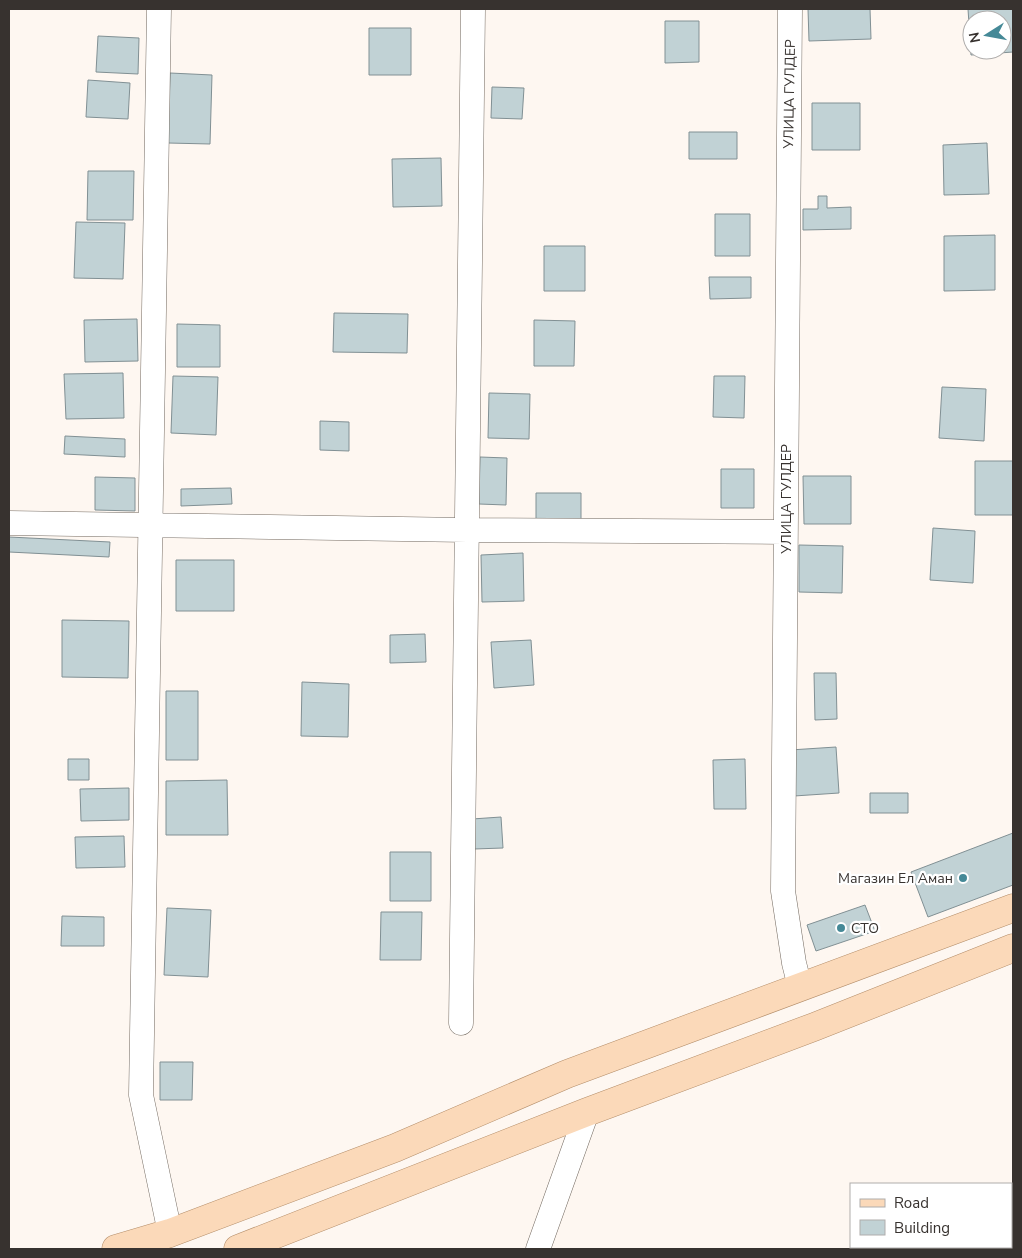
<svg xmlns="http://www.w3.org/2000/svg" width="1022" height="1258" font-family="'Nunito Sans',sans-serif">
  <style>
    .building { fill: #c1d2d5; stroke: #819094; fill-rule: evenodd }
    .lines { fill: none; stroke-linecap: round; stroke-linejoin: round }
    .minor-casing { stroke: #746b62; stroke-width: 25 }
    .major-casing { stroke: #b48e6a; stroke-width: 29 }
    .minor { stroke: #fff; stroke-width: 24 }
    .major { stroke: #fbd9b9; stroke-width: 28 }
    .poi-dot { fill: #458997; stroke: #fff; stroke-width: 2 }
    .labels { text-anchor: middle; stroke-width: 4.5; stroke-linejoin: round; paint-order: stroke }
    .street-label { font-size: 14px; fill: #37322f; stroke: #fff }
    .poi-label { font-size: 14px; fill: #37322f; stroke: #fff; text-anchor: end }
  </style>
  <rect width="100%" height="100%" fill="#fef7f1"/>
  <path class="building" d="M808,9H870L871,39L809,41Z
    M968,9H1013V52L971,55ZM972,20H1002V50H972Z
    M665,21H699V62L665,63Z
    M369,28H411V75H369Z
    M98,36L139,38L138,74L96,72Z
    M170,73L212,75L210,144L168,143Z
    M88,80L130,83L128,119L86,117Z
    M492,87L524,88L522,119L491,118Z
    M812,103H860V150H812Z
    M689,132H737V159H689Z
    M987,143L989,194L944,195L943,145Z
    M441,158L442,206L393,207L392,159Z
    M88,171H134L133,220H87Z
    M818,196H827V208L851,207V229L803,230V209H818Z
    M715,214H750V256H715Z
    M76,222L125,223L123,279L74,278Z
    M995,235V290L944,291V236Z
    M544,246H585V291H544Z
    M709,277H751V298L710,299Z
    M334,313L408,314L407,353L333,352Z
    M137,319L138,361L85,362L84,320Z
    M534,320L575,321L574,366H534Z
    M177,324L220,325V367H177Z
    M123,373L124,418L66,419L64,374Z
    M173,376L218,377L216,435L171,433Z
    M714,376H745L744,418L713,417Z
    M942,387L986,389L984,441L939,438Z
    M489,393L530,394L529,439L488,438Z
    M320,421L349,422V451L320,450Z
    M65,436L125,439V457L64,454Z
    M480,457L507,458L506,505L479,504Z
    M975,461H1013V515H975Z
    M721,469H754V508H721Z
    M803,476H851V524H804Z
    M95,477L135,478V511L95,510Z
    M231,488L232,504L181,506V489Z
    M536,493H581V520H536Z
    M933,528L975,531L973,583L930,580Z
    M9,537L110,542L109,557L9,552Z
    M799,545L843,546L842,593L799,592Z
    M523,553L524,601L482,602L481,555Z
    M176,560H234V611H176Z
    M62,620L129,621L128,678L62,677Z
    M425,634L426,662L390,663V635Z
    M531,640L534,685L494,688L491,642Z
    M814,673H836L837,719L815,720Z
    M302,682L349,684L348,737L301,736Z
    M166,691H198V760H166Z
    M836,747L839,793L794,796L790,750Z
    M68,759H89V780H68Z
    M745,759L746,809H714L713,760Z
    M227,780L228,835H166V781Z
    M129,788V820L81,821L80,789Z
    M870,793H908V813H870Z
    M501,817L503,848L474,849L472,819Z
    M1013,833V885L928,917L911,872Z
    M124,836L125,867L76,868L75,837Z
    M390,852H431V901H390Z
    M865,905L875,931L816,951L807,925Z
    M167,908L211,910L208,977L164,975Z
    M381,912H422L421,960H380Z
    M62,916L104,917V946H61Z
    M160,1062H193L192,1100H160Z"/>
  <g class="lines">
    <defs>
      <path id="minor" d="M159,9L141,1095L170,1233
        M790,9L783,891L794,963L800,987
        M9,523L467,530L785,532
        M461,1023L473,9
        M538,1249L587,1112"/>
      <path id="major" d="M116,1249L170,1233L395,1148L567,1074L1013,908
        M238,1249L587,1112L814,1027L1013,948"/>
    </defs>
    <use href="#minor" class="minor-casing"/>
    <use href="#major" class="major-casing"/>
    <use href="#minor" class="minor"/>
    <use href="#major" class="major"/>
  </g>
  <g class="poi-dot">
    <circle cx="963" cy="878" r="5"/>
    <circle cx="841" cy="928" r="5"/>
  </g>
  <g class="labels">
    <g class="street-label">
      <text transform="translate(789 94) rotate(-89)" y="5">УЛИЦА ГУЛДЕР</text>
      <text transform="translate(786 499) rotate(-90)" y="5">УЛИЦА ГУЛДЕР</text>
    </g>
    <g class="poi-label">
      <text x="953" y="883">Магазин Ел Аман</text>
      <text x="851" y="933" text-anchor="start">СТО</text>
    </g>
  </g>
  <rect width="1022" height="1258" fill="none" stroke="#37322f" stroke-width="20"/>
  <rect x="850" y="1183" width="162" height="65" fill="#ffffff" stroke="#afadac"/>
  <rect x="860" y="1199" width="25" height="8" fill="#fbd9b9" stroke="#afadac"/>
  <text x="894" y="1208" font-size="15" fill="#37322f">Road</text>
  <rect x="860" y="1220" width="25" height="15" fill="#c1d2d5" stroke="#afadac"/>
  <text x="894" y="1233" font-size="15" fill="#37322f">Building</text>
  <g transform="translate(987 35) rotate(259)"><circle r="24" fill="#ffffff" stroke="#afadac"/>
  <path d="M0-4L9 19L0 12L-9 19Z" fill="#458997"/>
  <text y="-8" font-size="14" font-weight="bold" text-anchor="middle" fill="#37322f">N</text>
  </g>
</svg>
